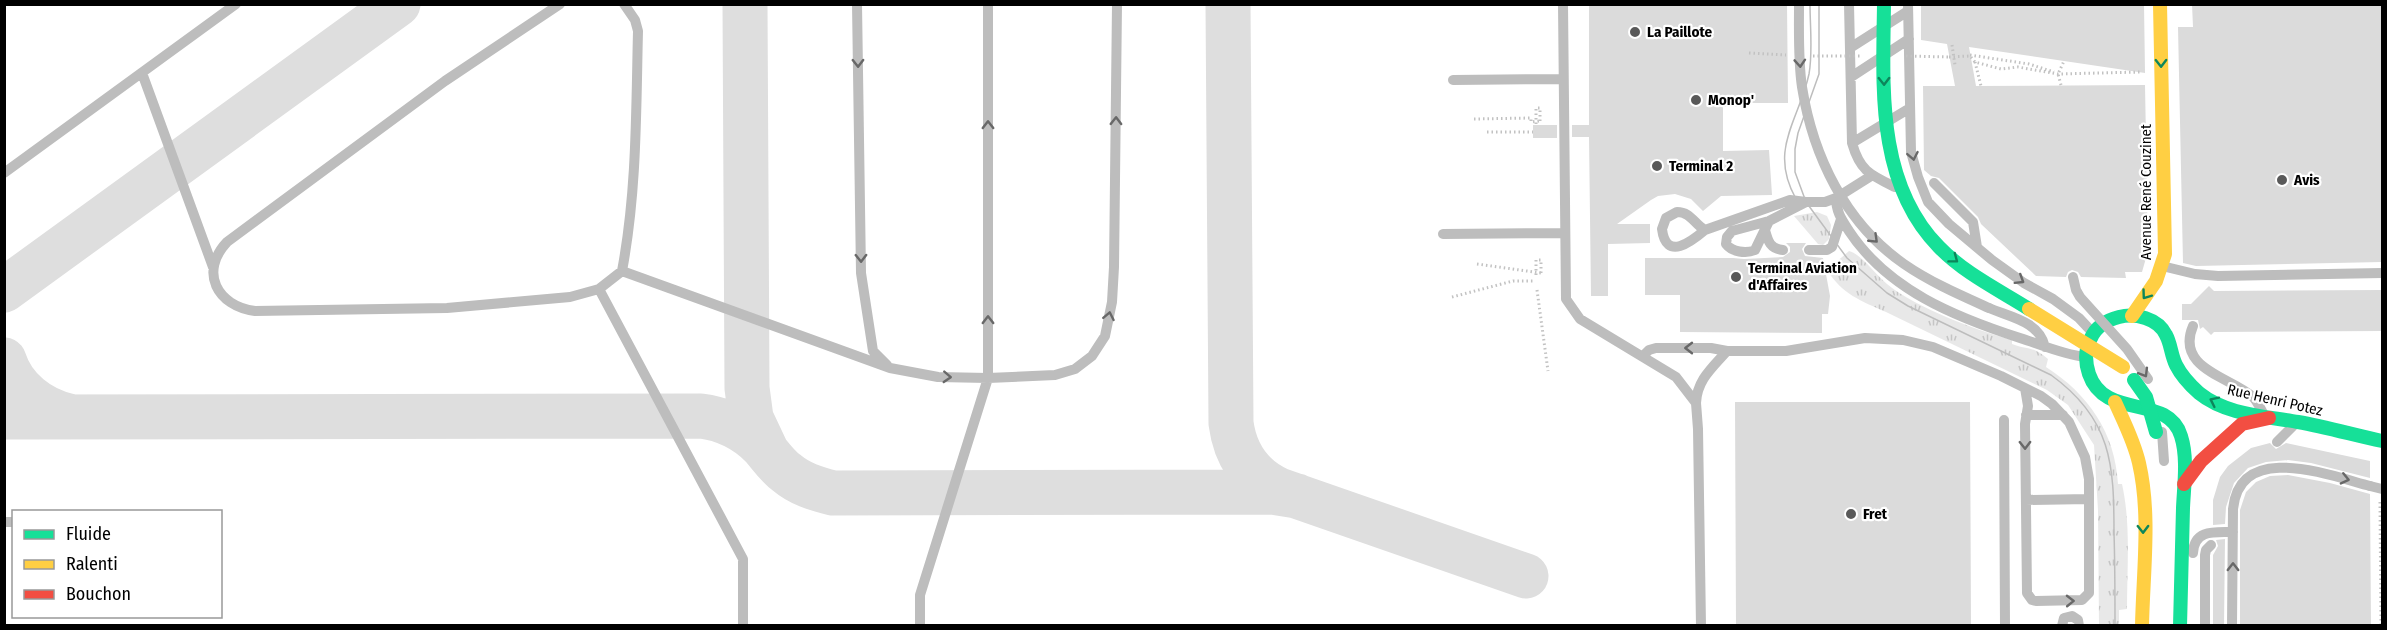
<svg xmlns="http://www.w3.org/2000/svg" width="2387" height="630" font-family="'Fira Sans Condensed',sans-serif">
  <style>
    .grass { fill: url(#grass-tufts) }
    .lines { fill: none; stroke-linecap: round; stroke-linejoin: round }
    .taxiway { stroke: #dedede; stroke-width: 45 }
    .building { fill: #dbdbdb }
    .path { stroke: #c2c2c2; stroke-width: 3; stroke-dasharray: 1.5 3; stroke-linecap: butt }
    .lane { stroke: #bdbdbd; stroke-width: 10 }
    .fast { stroke: #16e098; stroke-width: 14 }
    .slow { stroke: #ffcf43; stroke-width: 14 }
    .jam { stroke: #f24e42; stroke-width: 14 }
    .tram { stroke: #bdbdbd; stroke-width: 1.5 }
    .path-bridge { stroke: #c2c2c2; stroke-width: 3; stroke-dasharray: 1.5 3; stroke-linecap: butt }
    .lane-bridge { stroke: #bdbdbd; stroke-width: 10 }
    .fast-bridge { stroke: #16e098; stroke-width: 14 }
    .slow-bridge { stroke: #ffcf43; stroke-width: 14 }
    .oneway { stroke: #686868 }
    .oneway2 { stroke: #0d865b }
    .poi-dot { fill: #595959; stroke: #fff; stroke-width: 2 }
    .labels { text-anchor: middle; stroke-width: 4.5; stroke-linejoin: round; paint-order: stroke }
    .poi-label { font-size: 15px; font-weight: bold; fill: #000; stroke: #fff; text-anchor: start }
    .street-label { font-size: 15px; fill: #000; stroke: #fff }
  </style>
  <defs>
    <pattern id="grass-tufts" width="24" height="20" patternUnits="userSpaceOnUse" patternTransform="scale(1.5)"><rect width="24" height="20" fill="#e8e8e8"/><path d="M3 7l-1-3M5 7V3M7 7l1-3M15 17l-1-3M17 17v-4M19 17l1-3" fill="none" stroke="#c5c5c5"/></pattern>
  </defs>
  <rect width="100%" height="100%" fill="#fff"/>
  <path class="grass" d="M1817,212L1827,216L1831,225L1829,239L1823,245L1818,244L1794,216Z
    M1849,251C1860,253 1877,276 1887,284C1918,309 1974,329 2012,340V344C2028,350 2033,346 2048,359L2046,367C2088,394 2115,432 2118,484H2122C2131,524 2127,568 2127,609L2119,610V625H2099L2098,510L2094,445L2068,405L2047,390L1886,312C1861,301 1842,294 1827,270Z"/>
  <g class="lines">
    <path class="taxiway" d="M745,4L747,388L751,418L767,452
      M1228,4L1231,423C1235,454 1250,477 1279,490L1526,576
      M4,290L398,4
      M4,360C13,389 40,410 69,416
      M4,417L701,416C724,419 745,429 762,446C770,455 777,466 787,473C800,484 816,489 833,493L1272,492L1297,496"/>
  </g>
  <path class="building" d="M1589,4H1787L1788,103H1749V107H1723V151L1769,150L1772,195L1721,196L1703,211L1691,199L1675,194L1658,196L1651,200L1617,224H1650V243L1608,244V296H1591L1589,137H1572V125H1589Z
    M1921,4H2144L2145,73L1969,47L1976,86L2145,85L2148,251L2142,272H2125L2126,278L2081,277L2078,272L2072,270L2068,272L2066,277L2036,276L1981,224L1978,217L1939,178L1931,176L1924,170L1923,86H1955L1947,44L1921,40Z
    M2192,4H2382V262L2196,266L2183,263L2178,27H2193Z
    M1533,125H1557V138H1533Z
    M1786,243H1806L1802,249L1805,256L1823,258L1830,296L1828,314H1822V333L1680,332V295H1645V258H1733L1744,259L1783,257L1790,252V247Z
    M2209,286L2214,291L2382,290V331L2214,332L2211,335L2203,327L2200,329L2198,320H2182V304H2191Z
    M1735,402H1970L1971,626H1736Z
    M2270,443L2276,449L2286,443L2370,461V478L2311,463L2288,460L2266,462L2248,468L2234,483L2226,507L2225,524L2213,525V500L2220,477L2228,466L2251,448Z
    M2288,475L2330,483L2370,494L2371,626H2240V510L2246,492L2256,482L2270,476Z
    M2225,539L2224,626H2213V555L2218,546L2216,540Z"/>
  <g class="lines">
    <path class="path" d="M1952,45L1955,65
      M1970,55L2029,64L2054,72
      M1949,57L1970,56L1975,62L2001,69L2018,67L2058,74L2141,72
      M1975,62L1981,86
      M2061,85L2058,74L2064,61
      M1474,119L1531,118V122L1540,121
      M1487,132H1533
      M1477,264L1541,273
      M1537,290L1548,371
      M1452,297L1513,281H1533
      M2380,502L2381,626"/>
    <path class="lane" d="M560,4L445,81L227,242C199,272 217,306 255,311L447,308L570,297L599,289L622,271C637,191 636,111 638,31L635,20L624,4
      M857,4L861,273L873,351L887,365
      M1563,4L1566,299L1580,319L1676,377L1696,403L1698,429L1701,626
      M1849,4L1852,143C1860,171 1870,175 1895,187
      M1908,4L1911,152L1918,177L1928,202L1949,224L1992,260L2024,283L2053,299L2079,318L2093,333
      M1850,48L1908,11
      M142,73L213,267
      M1851,77L1909,39
      M1453,80L1563,79
      M1852,143L1910,108
      M4,173L236,4
      M1934,183L1973,222L1977,247
      M1836,198C1836,212 1842,220 1849,231C1888,290 1955,317 2020,338C2042,345 2062,354 2085,357
      M1677,212C1691,212 1694,224 1705,230C1692,241 1666,262 1662,229L1666,218Z
      M1769,221L1755,250C1746,254 1732,252 1726,244L1727,237L1732,231L1769,221L1806,202H1825L1836,198L1871,176
      M1705,230L1790,200L1806,202
      M1765,230C1768,241 1770,249 1783,250
      M1443,234L1564,233
      M1809,250H1827L1832,247L1841,219
      M2162,266L2195,274L2218,276L2382,273
      M622,271L890,368L938,377L988,378L1055,375L1075,369L1092,356L1105,336L1112,302L1114,267L1117,4
      M599,289L743,559V626
      M1989,308C2010,317 2039,321 2045,347
      M2193,326C2175,369 2231,377 2253,397C2257,401 2260,408 2263,413
      M1727,351H1786L1865,338L1903,340L1933,347L2001,376L2041,396L2052,404L2069,422L2085,457L2089,479V593L2082,600L2036,601L2032,600L2027,593L2025,424L2028,406L2025,388
      M1643,356L1649,350L1656,348H1711L1727,351C1712,368 1697,380 1696,403
      M2026,415H2063
      M2004,420L2005,626
      M2277,442L2293,426
      M2026,500L2089,499
      M4,522H14
      M2193,553C2194,529 2215,532 2233,532
      M920,626V595L988,378V4
      M2062,626L2064,618L2072,616L2078,620L2079,626
      M2205,626V555L2206,550L2211,545
      M2232,626L2233,509C2240,441 2328,475 2370,486"/>
    <path class="fast" d="M2180,626C2181,587 2182,547 2183,508C2184,485 2188,458 2181,436C2168,393 2105,421 2089,374C2085,362 2085,349 2091,338C2096,327 2107,320 2119,317C2135,313 2158,318 2166,335C2171,344 2171,355 2176,365C2181,375 2190,385 2199,393C2226,415 2265,416 2298,422C2326,427 2354,435 2382,441"/>
    <path class="slow" d="M2132,316L2156,281L2165,254L2160,4
      M2115,402C2124,422 2134,441 2139,463C2151,515 2143,573 2142,626"/>
    <path class="jam" d="M2184,484L2201,461L2242,424L2269,418"/>
    <path class="tram" d="M1819,4V74L1798,133L1795,149V172L1806,202L1847,258L1887,293L1908,306L2051,375C2112,419 2114,465 2114,533C2115,564 2115,595 2115,626
      M1796,199C1768,149 1799,121 1809,74C1813,52 1810,27 1810,4"/>
    <path class="path-bridge" d="M1749,53L1786,55
      M1813,56H1861
      M1906,56L1949,57
      M1536,124V108H1540V121
      M1536,275V260H1541V273"/>
    <path class="lane-bridge" d="M1799,4C1799,32 1798,60 1802,87C1813,156 1845,223 1904,264C1930,282 1960,295 1989,308
      M2073,277L2076,290L2080,297L2127,349L2148,379
      M2162,432L2164,461
      M2370,486L2382,489"/>
    <path class="fast-bridge" d="M1884,4C1883,87 1876,183 1939,247C1964,273 1999,290 2029,309
      M2134,380L2146,397L2156,432"/>
    <path class="slow-bridge" d="M2029,309L2123,367"/>
  </g>
  <defs><path id="oneway-chevron" d="M-2-3.5L2.5 0L-2 3.5" fill="none" stroke-width="1.6" stroke-linecap="round" stroke-linejoin="round" transform="scale(1.5)"/></defs>
  <g class="oneway">
    <use href="#oneway-chevron" transform="translate(858 63) rotate(89)"/>
    <use href="#oneway-chevron" transform="translate(1800 63) rotate(86)"/>
    <use href="#oneway-chevron" transform="translate(1116 121) rotate(-89)"/>
    <use href="#oneway-chevron" transform="translate(988 125) rotate(-90)"/>
    <use href="#oneway-chevron" transform="translate(1913 156) rotate(79)"/>
    <use href="#oneway-chevron" transform="translate(1874 239) rotate(44)"/>
    <use href="#oneway-chevron" transform="translate(861 258) rotate(89)"/>
    <use href="#oneway-chevron" transform="translate(2020 280) rotate(32)"/>
    <use href="#oneway-chevron" transform="translate(1109 316) rotate(-79)"/>
    <use href="#oneway-chevron" transform="translate(988 320) rotate(-90)"/>
    <use href="#oneway-chevron" transform="translate(1689 348) rotate(-180)"/>
    <use href="#oneway-chevron" transform="translate(2144 373) rotate(59)"/>
    <use href="#oneway-chevron" transform="translate(947 377) rotate(3)"/>
    <use href="#oneway-chevron" transform="translate(2025 445) rotate(89)"/>
    <use href="#oneway-chevron" transform="translate(2345 479) rotate(13)"/>
    <use href="#oneway-chevron" transform="translate(2233 567) rotate(-90)"/>
    <use href="#oneway-chevron" transform="translate(2070 601) rotate(-1)"/>
  </g>
  <g class="oneway2">
    <use href="#oneway-chevron" transform="translate(2161 63) rotate(89)"/>
    <use href="#oneway-chevron" transform="translate(1884 81) rotate(89)"/>
    <use href="#oneway-chevron" transform="translate(1954 259) rotate(37)"/>
    <use href="#oneway-chevron" transform="translate(2146 295) rotate(126)"/>
    <use href="#oneway-chevron" transform="translate(2214 401) rotate(-154)"/>
    <use href="#oneway-chevron" transform="translate(2143 529) rotate(89)"/>
  </g>
  <g class="poi-dot">
    <circle cx="1635" cy="32" r="6"/>
    <circle cx="1696" cy="100" r="6"/>
    <circle cx="1657" cy="166" r="6"/>
    <circle cx="2282" cy="180" r="6"/>
    <circle cx="1736" cy="277" r="6"/>
    <circle cx="1851" cy="514" r="6"/>
  </g>
  <g class="labels">
    <g class="poi-label">
      <text x="1647" y="37">La Paillote</text>
      <text x="1708" y="105">Monop'</text>
      <text x="1669" y="171">Terminal 2</text>
      <text x="2294" y="185">Avis</text>
      <text x="1748" y="273">Terminal Aviation<tspan x="1748" dy="17">d'Affaires</tspan></text>
      <text x="1863" y="519">Fret</text>
    </g>
    <g class="street-label">
      <text transform="translate(2146 192) rotate(-90)" y="5">Avenue René Couzinet</text>
      <text transform="translate(2275 400) rotate(13)" y="5">Rue Henri Potez</text>
    </g>
  </g>
  <rect width="2387" height="630" fill="none" stroke="#000000" stroke-width="12"/>
  <rect x="12" y="510" width="210" height="108" fill="#ffffff" stroke="#999999" stroke-width="1.5"/>
  <rect x="24" y="530" width="30" height="9" fill="#16e098" stroke="#999999" stroke-width="1.5"/>
  <text x="66" y="540" font-size="18" fill="#000000">Fluide</text>
  <rect x="24" y="560" width="30" height="9" fill="#ffcf43" stroke="#999999" stroke-width="1.5"/>
  <text x="66" y="570" font-size="18" fill="#000000">Ralenti</text>
  <rect x="24" y="590" width="30" height="9" fill="#f24e42" stroke="#999999" stroke-width="1.5"/>
  <text x="66" y="600" font-size="18" fill="#000000">Bouchon</text>
</svg>
